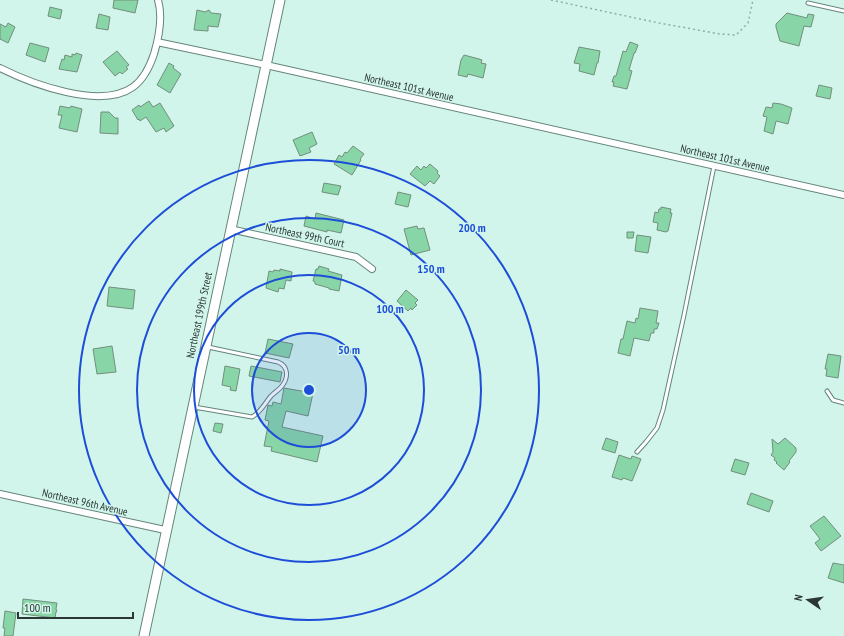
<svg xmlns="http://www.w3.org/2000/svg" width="844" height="636" font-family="'PT Sans Narrow',sans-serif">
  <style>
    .building { fill: #88d6a7; stroke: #738e7d }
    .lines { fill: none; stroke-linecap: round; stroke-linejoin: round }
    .lane-casing { stroke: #65857c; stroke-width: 5 }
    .street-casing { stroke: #65857c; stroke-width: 8 }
    .secondary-casing { stroke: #65857c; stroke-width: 11 }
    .path { stroke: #90aba3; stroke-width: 1.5; stroke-dasharray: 2 3; stroke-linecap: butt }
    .lane { stroke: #fff; stroke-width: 3 }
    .street { stroke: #fff; stroke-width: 6 }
    .secondary { stroke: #fff; stroke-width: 9 }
    .ring { fill: none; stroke: #1d4ed8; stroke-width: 2 }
    .labels { text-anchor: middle; stroke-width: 3; stroke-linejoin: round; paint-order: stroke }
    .street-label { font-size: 11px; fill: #2a3734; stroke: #d2f5eb }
    .centre { fill: #1d4ed8; stroke: #d2f5eb; stroke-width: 2 }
    .ring-label { font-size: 12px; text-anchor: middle; font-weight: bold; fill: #1d4ed8; stroke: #d2f5eb; stroke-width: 3; stroke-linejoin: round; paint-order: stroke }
  </style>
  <rect width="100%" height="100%" fill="#d2f5eb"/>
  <path class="building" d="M114,0H138L135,13L113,8Z
    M50,7L62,10L60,19L48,16Z
    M197,10L205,12L209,10L211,13L221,14L218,27L208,26V31L194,30Z
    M787,13L807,18L808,14L814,15L811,27L804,26L799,46L780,41L776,27V24Z
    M99,14L110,17L108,30L96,28Z
    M8,23L15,27L8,43L0,39V24L6,27Z
    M630,42L638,45L635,53H634L629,70L632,71L627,89L613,86L614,82H612L614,76H616L623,51L626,52Z
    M30,43L49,48L45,62L26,55Z
    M579,47L600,51L598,63H597L594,75L579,71L580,64L574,63Z
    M117,51L129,65L126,67L128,69L122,74L120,72L115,76L103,62Z
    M76,53L82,55L77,72L59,69L62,59L64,60L65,55L72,57V54L75,55Z
    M464,55L479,59L482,60L481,63L486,64L483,78L468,74L467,77L458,75L461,60Z
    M169,63L174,66L173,68L181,74L170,93L157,85Z
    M819,85L832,88L830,99L816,96Z
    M149,101L153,107L160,103L174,126L166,132L164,128L156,132L146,117L140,121L139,119L138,120L132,110L139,105L140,107Z
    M773,103L781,104L792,108L788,124L776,121L773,134L764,131L767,117L763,116L766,107L772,108Z
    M60,106L70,108L71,106L82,109L77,132L59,128L62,115H58Z
    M101,112H109L115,118H118V134L100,133Z
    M312,132L317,144L309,148L311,152L300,156L293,140Z
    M353,146L364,154L360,159L361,160L352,175L334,164L339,155L342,157L345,152L347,153Z
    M430,164L438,171L437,173L440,176L434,184L430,181L425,186L410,174L417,166L421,170L424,166L426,168Z
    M324,183L341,186L338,195L322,192Z
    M398,192L411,195L408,207L395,204Z
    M661,207L671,209L670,213H672L668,231L666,232L657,230L658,223L653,222L655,212L658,213L659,209H661Z
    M316,213L344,220L341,233L327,230V232L304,226L306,216L315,219Z
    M417,226L418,229L424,228L430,250L411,255L404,229Z
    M627,232H634L633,238H627Z
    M637,235L651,237L648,253L635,251Z
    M319,266L329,269L328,271L342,275L339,291L329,289V288L315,284V282L313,281L316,269H318Z
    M280,269L292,272L291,281L286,280L284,289L279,288L278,292L266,288L269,271L273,272L274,270L280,271Z
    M109,287L135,290L133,309L107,306Z
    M406,290L418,300L415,303L417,305L412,310L411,308L408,311L397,301Z
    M640,308L658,311L656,323H659L657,329H654V333H651L649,341L634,338L630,356L618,353L621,339H623L627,321L635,323L636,318L638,319Z
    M268,339L293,344L289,358L265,353Z
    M112,346L116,372L97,374L93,349Z
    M828,354L841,356L838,378L826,376L827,369H825Z
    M225,366L240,369L236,391L230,390L231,387L222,385Z
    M251,366L282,372L280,382L249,376Z
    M284,388L313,393L308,416L286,411L282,427L323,436L317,462L271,451L272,447L264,446L269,421L265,420L268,405L272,406L273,402L281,404Z
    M215,423L223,424L221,433L213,431Z
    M606,438L618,442L615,453L602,449Z
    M785,438L796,448V452L789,461L790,462L784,470L776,463L777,462L774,460L775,458L771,455L773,452L772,439L778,444Z
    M619,455L631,459L632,456L641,459L632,481L623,478L622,480L612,477Z
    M735,459L749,463L745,475L731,471Z
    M751,493L773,501L769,512L747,504Z
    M824,516L841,536L821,551L815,543L820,539L810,526Z
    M833,563L844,565V583L828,578Z
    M23,599L57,603L56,609L57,611L56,612L55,618L22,614Z
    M5,611L16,613L13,636H4L5,628H3Z"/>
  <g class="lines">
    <defs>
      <path id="lane" d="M808,3L844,11
        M827,391L833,400L844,403
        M194,407L252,417C261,412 265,403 271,396C275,392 279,390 282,386C289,377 288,366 278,362L208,347
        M637,452L646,442L657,428L663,410L684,315L714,166"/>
      <path id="street" d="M157,42L266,65L844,195
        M0,68C32,84 101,110 133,87C144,79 150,66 154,54C159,37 163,17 158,0
        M230,229L356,257L372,269
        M0,494L165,530"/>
      <path id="secondary" d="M144,636L280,0"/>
    </defs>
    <use href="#lane" class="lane-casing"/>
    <use href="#street" class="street-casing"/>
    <use href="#secondary" class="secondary-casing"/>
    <path class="path" d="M551,0L659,23L720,34L736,35L748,23L753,0"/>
    <use href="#lane" class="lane"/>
    <use href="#street" class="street"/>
    <use href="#secondary" class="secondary"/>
  </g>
  <circle cx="309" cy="390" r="57" fill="#1d4ed8" fill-opacity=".12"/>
  <g class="ring">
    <circle cx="309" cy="390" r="57"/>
    <circle cx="309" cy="390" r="115"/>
    <circle cx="309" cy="390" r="172"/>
    <circle cx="309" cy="390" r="230"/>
  </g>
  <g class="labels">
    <g class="street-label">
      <text transform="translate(409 87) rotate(13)" y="4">Northeast 101st Avenue</text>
      <text transform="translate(725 158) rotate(13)" y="4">Northeast 101st Avenue</text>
      <text transform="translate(305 235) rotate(12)" y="4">Northeast 99th Court</text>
      <text transform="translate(199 315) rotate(-78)" y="4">Northeast 199th Street</text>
      <text transform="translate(85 502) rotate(13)" y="4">Northeast 96th Avenue</text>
    </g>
  </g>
  <circle cx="309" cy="390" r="6" class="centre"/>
  <g class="ring-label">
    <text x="472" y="232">200 m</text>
    <text x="431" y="273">150 m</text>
    <text x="390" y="313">100 m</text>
    <text x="349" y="354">50 m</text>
  </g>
  <g transform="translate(808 600) rotate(283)" stroke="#d2f5eb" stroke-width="3" paint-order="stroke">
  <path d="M0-3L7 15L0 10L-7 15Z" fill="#2a3734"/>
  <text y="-6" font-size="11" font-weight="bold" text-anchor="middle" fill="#2a3734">N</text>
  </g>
  <path d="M18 612v6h115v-6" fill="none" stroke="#2a3734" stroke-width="2"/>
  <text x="24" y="612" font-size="12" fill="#2a3734" stroke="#d2f5eb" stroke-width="3" paint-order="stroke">100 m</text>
</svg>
